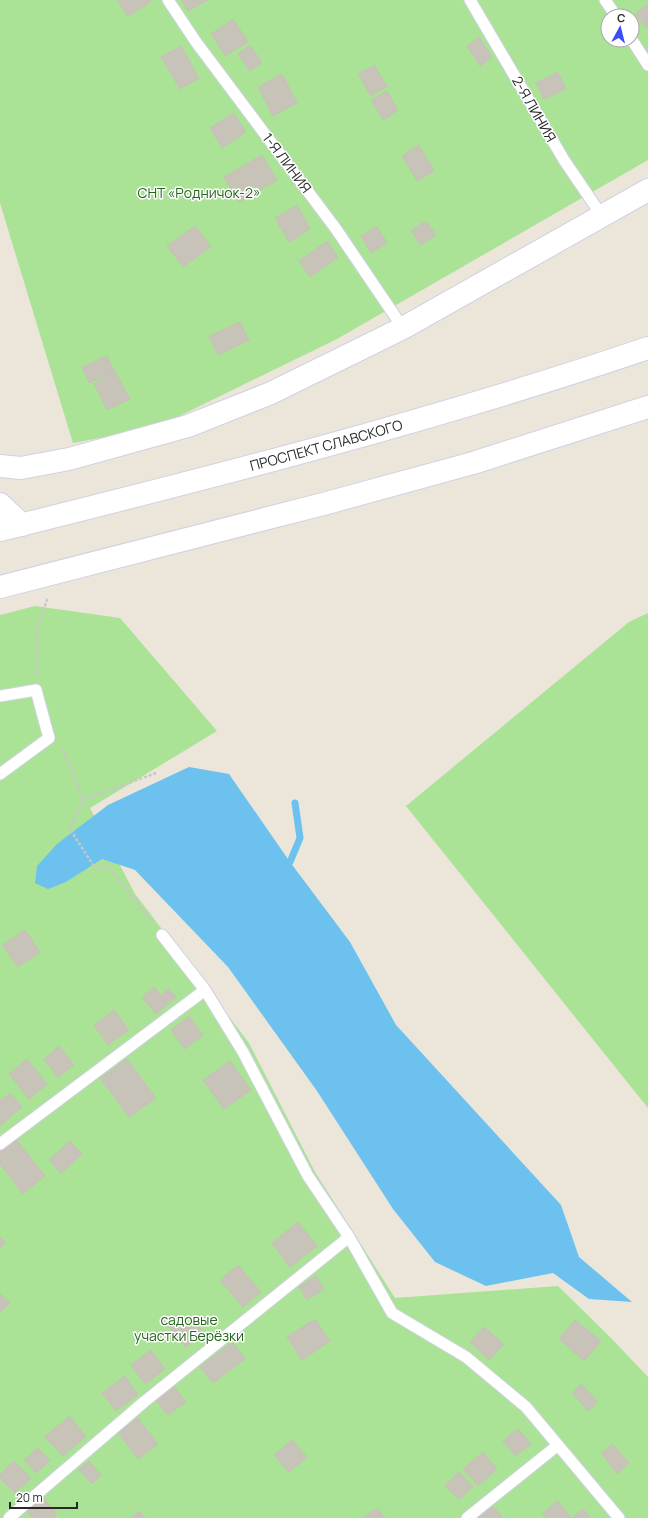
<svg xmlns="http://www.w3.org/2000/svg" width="648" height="1518" font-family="Manrope,sans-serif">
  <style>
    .green { fill: #aae296; fill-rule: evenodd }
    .water { fill: #6dc1ee }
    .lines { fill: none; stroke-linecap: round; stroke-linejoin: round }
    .stream { stroke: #6dc1ee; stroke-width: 7 }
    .building { fill: #c7c3b9; stroke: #c6c2b4 }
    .lane-casing { stroke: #d0d2e2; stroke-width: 13 }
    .street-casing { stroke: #d0d2e2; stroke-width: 24 }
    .secondary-casing { stroke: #d0d2e2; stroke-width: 24 }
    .path { stroke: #c7c7c7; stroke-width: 2.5; stroke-dasharray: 3 2; stroke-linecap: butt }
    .lane { stroke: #fff; stroke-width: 11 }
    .street { stroke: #fff; stroke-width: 22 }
    .secondary { stroke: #fff; stroke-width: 22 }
    .labels { text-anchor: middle; stroke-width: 3; stroke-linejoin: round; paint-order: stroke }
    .street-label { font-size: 14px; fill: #292929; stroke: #fff }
    .park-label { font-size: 14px; fill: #23651a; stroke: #fff }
  </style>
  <rect width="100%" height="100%" fill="#ebe5da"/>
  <path class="green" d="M0,0H648V160L337,339L157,427L73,443L0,203ZM608,16H632V40H608Z
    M35,606L120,618L217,731L90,808L135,894L249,1043L315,1172L395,1298L558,1286L611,1338L648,1377V1518H0V615Z
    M648,613V1108L406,806L629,622Z"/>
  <path class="water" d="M189,767L229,774L290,862L350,942L396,1025L561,1205L579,1257L632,1302L589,1299L553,1273L486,1286L435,1262L393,1209L317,1091L228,967L135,870L102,859L66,882L48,889L35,883L37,866L57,844L108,805Z"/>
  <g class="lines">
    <path class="stream" d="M290,862L300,838L295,803"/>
  </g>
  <path class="building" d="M117,0H150L151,2L128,16Z
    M182,0H208L188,11Z
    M647,5L648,26L646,28L635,14Z
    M233,19L248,42L225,56L211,34Z
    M479,37L492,57L480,66L467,46Z
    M250,45L262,63L250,71L238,54Z
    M181,46L199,78L180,89L161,57Z
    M374,65L387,86L371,96L358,74Z
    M558,72L566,89L544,99L536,83Z
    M282,74L297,103L273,116L258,87Z
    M387,91L398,110L383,120L371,100Z
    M234,113L246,132L222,148L210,128Z
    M419,145L434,171L417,181L402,156Z
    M262,155L277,180L239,202L224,177Z
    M297,205L310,229L289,242L275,218Z
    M426,221L436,235L421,245L411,231Z
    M195,226L211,247L183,267L167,246Z
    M377,226L387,243L371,253L361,236Z
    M327,241L338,257L310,277L299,261Z
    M240,322L249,340L218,355L209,336Z
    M107,356L115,372L89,383L82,367Z
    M115,372L130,399L107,410L94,384Z
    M25,930L40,952L18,967L2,945Z
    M154,987L161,995L169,989L176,997L156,1014L142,997Z
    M114,1010L129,1030L108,1045L94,1025Z
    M189,1016L203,1035L185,1049L171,1030Z
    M59,1046L74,1065L58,1077L44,1059Z
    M27,1059L47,1084L29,1099L9,1074Z
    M127,1059L156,1098L129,1117L100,1078Z
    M230,1061L251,1090L224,1109L203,1080Z
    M10,1093L22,1107L0,1126V1101Z
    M16,1139L45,1176L23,1194L0,1164V1151Z
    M70,1141L82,1154L61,1173L49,1160Z
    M298,1222L317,1246L290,1267L272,1243Z
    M0,1237L6,1243L0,1247Z
    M238,1265L261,1292L243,1307L220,1280Z
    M316,1276L324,1289L307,1300L299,1287Z
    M0,1293L10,1303L0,1312Z
    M178,1314L190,1329L196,1324L203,1332L186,1347L166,1324Z
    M315,1319L330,1341L302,1360L287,1337Z
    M575,1320L601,1341L584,1361L559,1339Z
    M484,1327L504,1344L489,1360L470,1342Z
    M232,1342L245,1359L213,1383L200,1367Z
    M151,1350L165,1369L145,1384L131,1365Z
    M125,1376L138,1395L116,1411L102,1393Z
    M581,1384L598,1402L588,1411L572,1392Z
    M172,1385L186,1402L168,1415L155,1399Z
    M69,1416L86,1436L63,1456L45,1437Z
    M138,1418L158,1444L138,1459L118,1433Z
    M518,1429L531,1444L515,1456L503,1441Z
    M292,1440L307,1457L289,1472L274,1455Z
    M613,1444L629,1463L617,1474L601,1453Z
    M38,1448L50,1461L36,1473L24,1460Z
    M483,1452L497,1469L478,1486L463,1469Z
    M14,1461L31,1478L15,1493L0,1478V1475Z
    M89,1461L101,1475L92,1484L79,1470Z
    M459,1472L473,1487L459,1500L445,1486Z
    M41,1495L57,1514L53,1518H33L25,1509Z
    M558,1501L571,1518H547L543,1513Z
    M492,1505L503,1518H478Z
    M377,1508L385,1518H363Z
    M583,1509L591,1518H572Z
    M140,1511L145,1518H130Z"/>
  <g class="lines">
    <defs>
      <path id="lane" d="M168,0L196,42L336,229L403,328
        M470,0L564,160L602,216
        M605,0L616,16
        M632,40L648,65
        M0,696L36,690L49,738L0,774
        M162,935L205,990L243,1052L308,1176L349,1237L392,1313L466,1357L526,1407L619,1518
        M0,1144L205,990
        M9,1518L144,1402L349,1237
        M467,1518L558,1445"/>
      <path id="street" d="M0,466L21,468L69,459L188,426L271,393L403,328L648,190
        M0,504L22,525"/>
      <g id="secondary">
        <path id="s1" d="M0,530C218,476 436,420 648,348"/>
        <path d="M0,587L327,503L473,463L648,407"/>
      </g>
    </defs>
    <use href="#lane" class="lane-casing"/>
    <use href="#street" class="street-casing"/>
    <use href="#secondary" class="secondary-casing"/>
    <path class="path" d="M37,675V629L48,597
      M62,747L83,800L70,829L95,868L108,866L152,922
      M83,800L156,773"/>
    <use href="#lane" class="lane"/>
    <use href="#street" class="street"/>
    <use href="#secondary" class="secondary"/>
  </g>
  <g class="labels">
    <g class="street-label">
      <text transform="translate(534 109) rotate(60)" y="5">2-Я ЛИНИЯ</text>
      <text transform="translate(287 163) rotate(53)" y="5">1-Я ЛИНИЯ</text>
      <text dy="5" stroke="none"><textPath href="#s1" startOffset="337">ПРОСПЕКТ СЛАВСКОГО</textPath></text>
    </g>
    <g class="park-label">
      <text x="199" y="198">СНТ «Родничок-2»</text>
      <text x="189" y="1325">садовые<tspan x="189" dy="16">участки Берёзки</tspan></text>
    </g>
  </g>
  <g transform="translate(620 28) rotate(7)"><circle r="19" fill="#ffffff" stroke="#a9a9a9"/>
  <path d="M0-3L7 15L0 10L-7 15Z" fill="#394df9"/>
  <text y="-6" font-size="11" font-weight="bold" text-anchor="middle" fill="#292929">С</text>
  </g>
  <path d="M10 1502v6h67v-6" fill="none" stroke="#292929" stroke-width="2"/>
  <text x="16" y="1502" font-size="12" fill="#292929" stroke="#ffffff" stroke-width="3" paint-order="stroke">20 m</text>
</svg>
